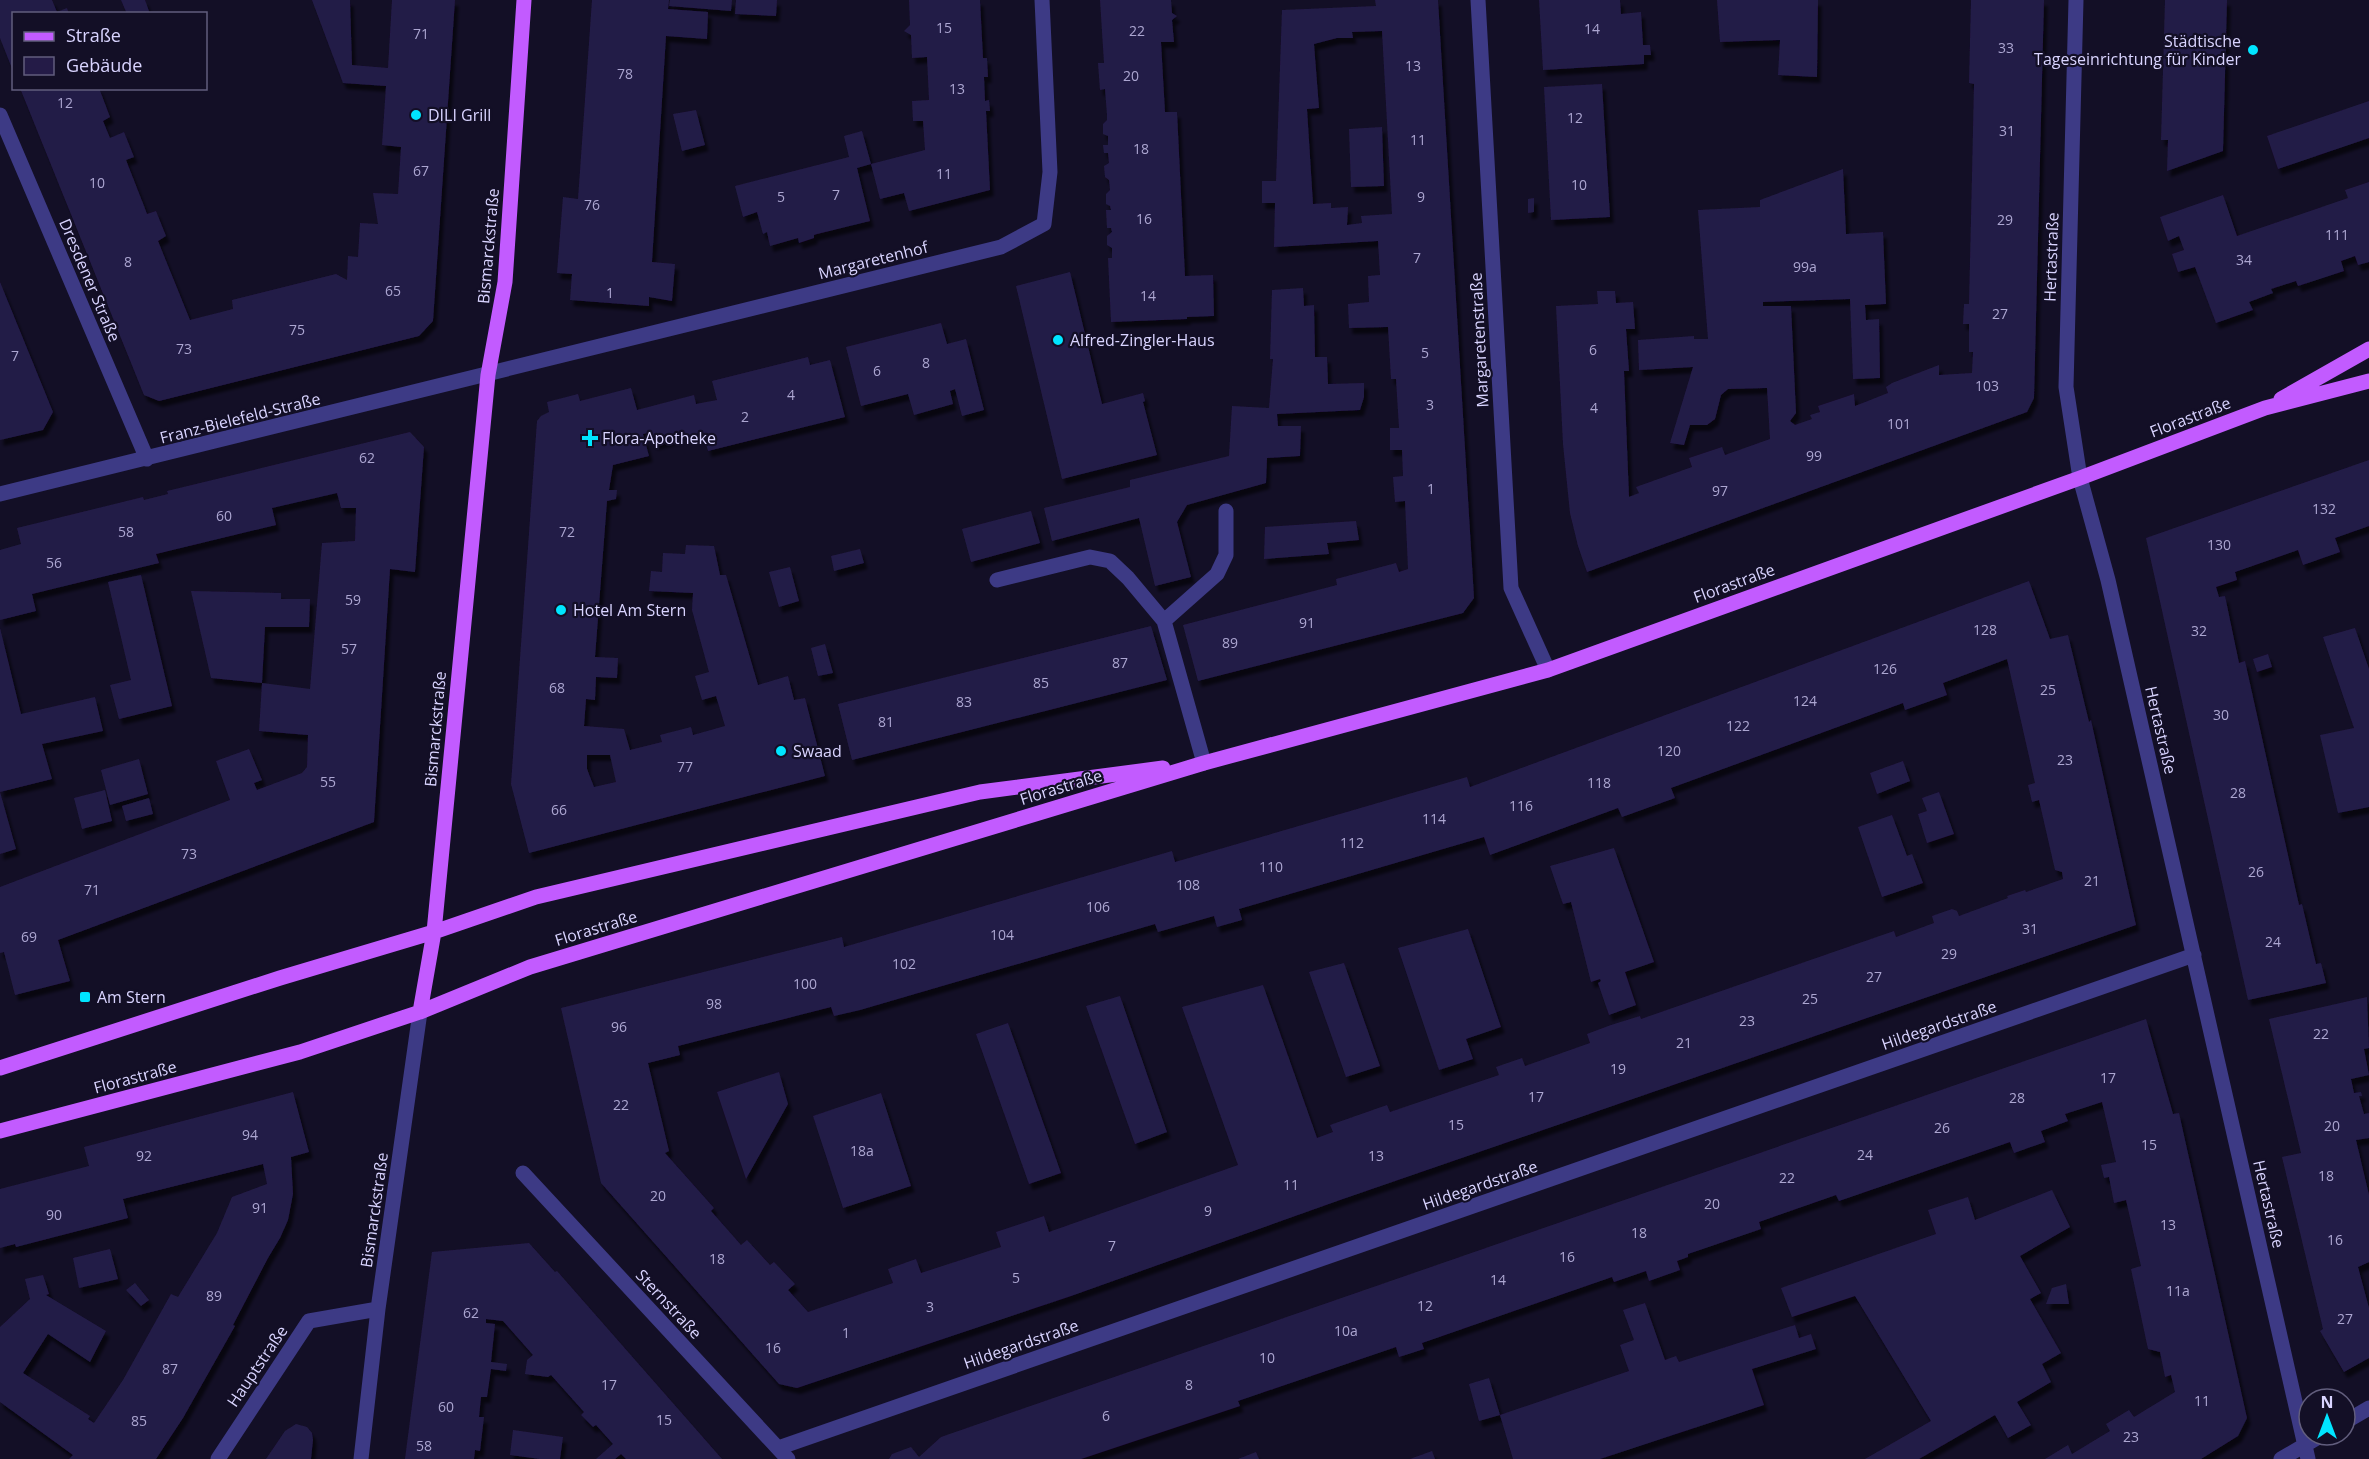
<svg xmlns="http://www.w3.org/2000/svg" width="2369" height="1459" font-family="'Open Sans',sans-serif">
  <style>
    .building { fill: #241b47; fill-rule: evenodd; filter: url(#shadow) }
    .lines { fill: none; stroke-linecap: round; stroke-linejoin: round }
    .minor { stroke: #3d3a85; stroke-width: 15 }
    .major { stroke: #c25bff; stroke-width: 15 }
    .poi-dot { fill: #00e5ff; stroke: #130f26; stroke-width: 2 }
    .labels { text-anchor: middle; stroke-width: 4.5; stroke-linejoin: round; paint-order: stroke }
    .number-label { font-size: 14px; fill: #aca6d1 }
    .poi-label { font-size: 16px; fill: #d9d4ff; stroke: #130f26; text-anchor: start }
    .street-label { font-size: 16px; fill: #d9d4ff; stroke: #130f26 }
  </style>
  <defs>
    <filter id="shadow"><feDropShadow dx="3.5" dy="6" stdDeviation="1.5" flood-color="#0009"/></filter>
  </defs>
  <rect width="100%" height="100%" fill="#130f26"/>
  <path class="building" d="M0,0H52L57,12L67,8L69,14H14L13,71L0,38Z
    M121,0H145L150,14H127Z
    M312,0H350L352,65L388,68L392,0H455L433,321L419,336L159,401L144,395L20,88H99L110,117L103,121L110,138L124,132L134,157L126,160L144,206L147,214L156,211L166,236L158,241L190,320L233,309L232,300L336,274L347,280L348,256L358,257L360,223L378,224L373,193L398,194L401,147L382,145L386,86L343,83Z
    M592,0H669L668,9L708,12L707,39L666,36L652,262L675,264L672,301L649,297V306L570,300L572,274L557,273L563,197L578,199Z
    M670,0H732L731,11L669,6Z
    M736,0H777L776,16L735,14Z
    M909,0H980L983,58H987L988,77H984L985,101L989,100L990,111H986L990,190L909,211L904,193L880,199L871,164L925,150L923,121H913L912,101L929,100L927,57L912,58L911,35L904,31L910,25Z
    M1100,0H1171L1172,13L1177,16L1172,20L1174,42H1161L1165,112H1177L1185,276L1213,275L1214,316L1187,317V319L1111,322L1108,258H1112V248L1107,245V236L1112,232L1111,228H1107L1106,210H1111L1110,206L1106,204V194L1110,190L1109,180L1105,177L1104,166L1109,163L1108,153H1104L1103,145H1108V136L1103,134V124L1107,120V115L1105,89L1100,90L1098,63H1104Z
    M1375,0H1438L1474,598L1463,613L1198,681L1183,625L1337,585L1336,579L1396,563L1399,572L1408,569L1405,501L1395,502L1393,477L1403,476L1402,450H1390V428H1399L1396,379H1391L1388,327L1349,328L1348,304L1369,302L1368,276L1380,275L1378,241L1274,247L1275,203H1262V181H1276L1282,10L1376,6ZM1382,31L1392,214L1361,216L1362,223L1347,225L1348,207L1331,208V203L1313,204L1307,109L1319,108L1314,44L1337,38H1353L1352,32Z
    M1539,0H1620L1621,14L1641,12L1643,45H1650L1651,55H1644V64L1543,70Z
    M1717,0H1818L1817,77L1778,75L1780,40L1720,42Z
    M1971,0H2044L2034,398L2027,412L1587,572L1578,546L1570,513L1563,444L1556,306L1598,304L1597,291H1615L1616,303L1633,302L1635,329H1626L1629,371H1624L1629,497L1639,493L1636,487L1692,467L1689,458L1722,447L1725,455L1770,439L1767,388L1728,389L1721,395L1715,419L1707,425H1690L1684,445L1670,443L1693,367L1639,370L1638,340L1694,336V339H1708L1698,210L1760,207V200L1843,169L1846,234L1883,232L1886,304L1865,305L1866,320L1879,319L1880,378L1853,379L1850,299L1763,302V306H1791L1796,413L1790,421L1795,425L1812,419L1810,415L1820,412L1818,406L1854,394L1855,406L1888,393L1886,387L1892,383L1939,365V375L1972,373L1973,352H1969V324H1963L1964,304H1969L1972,175L1974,84L1969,83Z
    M2165,0H2227L2223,151L2167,171L2168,140H2161Z
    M1602,84L1610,217L1551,220L1544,87Z
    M2369,101V138L2278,169L2267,136Z
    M696,110L705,145L682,151L673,114Z
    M1382,127L1384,186L1351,187L1349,129Z
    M862,131L871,164L857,168L870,221L817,234L814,235V238L799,243L798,238L770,246L767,232L763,234L757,212L743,217L735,186L849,157L844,136Z
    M2369,182V262L2358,265L2355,256L2341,261L2344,271L2298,286L2296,281L2271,289L2273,293L2249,302L2253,310L2216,323L2195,267L2178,272L2172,254L2184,250L2179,236L2168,241L2160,217L2223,195L2237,236L2348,198L2345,190Z
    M1534,198V212L1528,213V199Z
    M1070,272L1102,404L1143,393L1145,401L1143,402L1157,455L1062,479L1016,286Z
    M0,282L53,412L43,430L0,440Z
    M1303,288L1304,306L1314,305L1315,357H1327L1328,384L1364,383V397L1360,410L1277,414L1278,426H1301L1300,456L1267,458L1266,483L1187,505L1177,522L1191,577L1155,586L1139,518L1052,541L1044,508L1130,487V480L1229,456L1232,406L1269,408L1273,359H1270L1272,290Z
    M941,323L947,344L966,339L984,410L962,416L955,389L950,391L953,404L914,415L908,394L861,406L846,347Z
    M808,357L810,365L830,360L845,417L708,451L703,432L654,444L651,432L643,434L649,456L613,465L609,490H617L616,499L607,501L595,657L618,658L617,678L596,677L595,700L586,699L584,726L624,729L630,750L662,742L660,735L691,727L693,735L725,726L716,696L702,700L695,676L709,672L692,610L693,593L649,591L651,571L662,572L663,553L685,554L686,545L714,546L720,575H726L758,685L788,676L794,700L805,698L825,776L529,853L511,784L537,421L541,416L549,412L547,402L578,394L580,401L631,388L637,410L694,395L696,404L717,400L712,381ZM587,755H610L616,782L594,787L587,769Z
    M410,432L424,447L415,572L390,569L374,822L58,940L70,981L15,995L4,952L0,953V887L230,800L216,761L249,749L262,780L254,783L257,790L302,773L307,767L308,735L259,731L262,683L310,689L322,543L355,541L356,508H341L337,493L272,508L276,525L156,554L159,563L32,594L36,611L0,620V550L21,544L17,528L143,497L144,500L168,494L167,491Z
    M2369,460V526L2335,538L2340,552L2303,565L2298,550L2235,572L2237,580L2216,587L2219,597L2225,596L2239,663L2245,661L2299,905L2302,904L2316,964L2321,963L2326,983L2248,1000L2146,538Z
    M1031,511L1040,543L971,562L962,529Z
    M1356,521L1359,540L1327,543L1329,554L1264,559L1265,527Z
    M860,549L864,563L834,571L831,556Z
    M790,567L799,601L779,607L769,572Z
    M141,575L172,706L119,719L110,685L131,680L108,582Z
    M2029,581L2050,639L2068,635L2089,722L2091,720L2136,925L1340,1200L1071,1296L797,1388L779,1384L601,1183L561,1008L842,937L844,947L1172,851L1175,862L1467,777L1470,787ZM2007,659L2035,783L2028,785L2032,802L2039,800L2055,870L2062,872L2063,879L2026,892L2025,890L2007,896L2008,898L1959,916L1957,911L1952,909L1932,916L1934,923L1896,937L1894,931L1641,1019L1640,1016L1611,1025L1587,1034L1590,1043L1525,1066L1522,1058L1496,1067L1499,1075L1390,1112L1387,1105L1330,1125L1333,1132L1317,1138L1263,985L1182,1007L1238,1165L1049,1232L1044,1216L996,1232L1001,1247L921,1273L916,1259L888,1269L893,1283L808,1312L788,1290L795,1284L774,1262L770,1265L747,1240L741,1245L711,1211L714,1208L665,1153L669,1151L648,1063L680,1055L678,1046L831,1007L834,1016L860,1010L1155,924L1158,932L1214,916L1217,927L1242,920L1239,909L1484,837L1490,855L1618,808L1622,817L1675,798L1671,788L1903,703L1905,710L1947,695L1943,683Z
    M191,591L281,593V599H310L309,627H265L262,683L211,678Z
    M1151,626L1167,680L852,760L838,704Z
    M0,628L21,714L95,697L103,731L42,744L52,779L0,792Z
    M2355,628L2369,669V807L2338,813L2320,735L2354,728L2323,637Z
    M825,644L833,673L818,676L811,648Z
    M2268,654L2272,667L2257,672L2253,659Z
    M139,759L148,794L110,805L101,770Z
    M1903,761L1910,781L1877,794L1870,773Z
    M105,790L112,821L82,829L74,798Z
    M0,792L16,849L0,854Z
    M1939,792L1954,834L1927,843L1918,814L1927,811L1922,798Z
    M149,798L153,814L126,821L122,806Z
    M1892,815L1907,856L1912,854L1923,883L1882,897L1858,827Z
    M1614,848L1654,962L1625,972L1636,1005L1609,1015L1598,983L1601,981L1600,979L1591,982L1571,902L1563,904L1550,866Z
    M1468,929L1501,1027L1466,1039L1473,1059L1439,1070L1398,948Z
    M1344,963L1380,1066L1346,1077L1309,972Z
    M1120,996L1167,1132L1135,1144L1086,1006Z
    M2367,997L2369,1048L2364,1049L2369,1075L2351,1079L2354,1093L2361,1092L2362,1096H2359L2364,1114L2369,1113V1138L2356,1140L2369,1195V1262L2358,1267L2369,1308V1358L2344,1372L2320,1331L2323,1329L2282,1157L2301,1153L2269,1019Z
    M2146,1019L2173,1114L2179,1113L2247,1418L2238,1436L2201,1459H2045L2068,1445L2072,1454L2110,1431L2106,1424L2129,1410L2134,1417L2175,1392L2171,1375L2165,1377L2160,1352L2148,1349L2131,1269L2141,1266L2126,1200L2114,1203L2109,1177L2104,1178L2101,1165L2116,1162L2102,1102L2065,1114L2068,1121L2041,1131L2045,1142L2014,1153L2010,1142L1839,1201L1836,1195L1759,1222L1761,1229L1688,1254V1257L1677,1261L1680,1270L1649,1281L1646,1271L1614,1282L1612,1277L1422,1343L1424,1349L1399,1357L1396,1347L1238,1401L1240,1406L1081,1459H889L892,1454L911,1447L919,1457L941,1437Z
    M1008,1023L1061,1173L1029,1184L976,1034Z
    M779,1072L788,1104L746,1179L717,1092Z
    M293,1092L309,1152L291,1157L293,1194L288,1220L280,1238L268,1258L233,1325L235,1326L183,1418L156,1459H69L73,1455L0,1402V1327L30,1299L25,1279L43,1275L49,1294L46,1295L106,1331L90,1362L48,1334L23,1373L90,1416L88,1419L94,1423L123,1380L171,1294L178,1297L217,1233L232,1197L267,1184L263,1164L123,1199L128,1218L16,1247L15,1244L0,1248V1189L89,1166L84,1147Z
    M881,1093L911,1186L843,1208L813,1116Z
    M2052,1190L2070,1227L2020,1256L2041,1293L2030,1299L2061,1353L2042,1364L2051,1382L2017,1402L2031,1425L2008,1438L1995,1415L1919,1459H1865L1931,1421L1855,1296L1792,1317L1781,1288L1936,1234L1928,1210L1968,1197L1975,1220Z
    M529,1243L555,1272L557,1271L722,1459H626L621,1454L615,1459H596L613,1444L596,1425L593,1427L581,1415L584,1412L551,1375L548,1377L525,1374L527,1360L533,1355L503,1321L486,1319V1323L495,1324L491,1362L507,1364L506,1371L491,1369L487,1397H481L479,1417H484L480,1451L475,1450L474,1459H405L432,1252Z
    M110,1249L118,1279L79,1288L73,1258Z
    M135,1283L149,1300L141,1306L126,1290Z
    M2066,1284L2069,1304H2046L2052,1288Z
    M1645,1303L1665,1360L1676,1356L1679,1362L1795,1325L1799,1338L1811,1334L1816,1349L1752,1369L1764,1405L1600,1459H1513L1500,1415L1629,1371L1620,1345L1634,1340L1623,1310Z
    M1489,1378L1500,1415L1479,1421L1469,1384Z
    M296,1424L307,1427L312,1433L313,1440L311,1459H266L285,1431Z
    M513,1430L563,1437L560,1459H540L510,1455Z
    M1432,1451L1435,1459H1410Z
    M1256,1452L1259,1459H1238Z"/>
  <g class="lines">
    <path class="minor" d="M1478,0L1511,588L1548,670
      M2076,0L2066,387L2080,478L2108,580L2308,1459
      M0,115L147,459
      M0,494L1001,247L1044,224L1050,172L1042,0
      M997,580L1090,557L1110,561L1128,578L1164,621L1204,763
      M1164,621L1217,574L1226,555V511
      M523,1173L788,1459
      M2345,1422L2369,1408
      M778,1448L2194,955
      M218,1459L309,1321L378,1309
      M361,1459L378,1309L420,1012
      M2281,1459L2322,1435"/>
    <path class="major" d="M2281,399L2369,349
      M420,1012L434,932L488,375L505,282L524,0
      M0,1068L280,978L434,932L536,897L980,792L1163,768
      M0,1131L300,1052L420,1012L530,967L1204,763L1548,670L2080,478L2265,408L2369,381"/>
  </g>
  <g class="poi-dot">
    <circle cx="2253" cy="50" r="6"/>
    <circle cx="416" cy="115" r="6"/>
    <circle cx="1058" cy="340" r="6"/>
    <path d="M587 429h6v6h6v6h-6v6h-6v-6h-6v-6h6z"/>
    <circle cx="561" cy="610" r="6"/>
    <circle cx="781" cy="751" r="6"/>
    <rect x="79" y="991" width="12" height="12" rx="3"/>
  </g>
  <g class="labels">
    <g class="number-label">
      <text x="944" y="33">15</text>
      <text x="1592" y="34">14</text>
      <text x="1137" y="36">22</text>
      <text x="421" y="39">71</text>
      <text x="2006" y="53">33</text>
      <text x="1413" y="71">13</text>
      <text x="625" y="79">78</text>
      <text x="1131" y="81">20</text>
      <text x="957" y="94">13</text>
      <text x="65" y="108">12</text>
      <text x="1575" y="123">12</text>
      <text x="2007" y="136">31</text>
      <text x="1418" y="145">11</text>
      <text x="1141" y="154">18</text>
      <text x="421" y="176">67</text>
      <text x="944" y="179">11</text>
      <text x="97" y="188">10</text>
      <text x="1579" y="190">10</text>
      <text x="836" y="200">7</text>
      <text x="781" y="202">5</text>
      <text x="1421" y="202">9</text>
      <text x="592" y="210">76</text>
      <text x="1144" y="224">16</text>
      <text x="2005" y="225">29</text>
      <text x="2337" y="240">111</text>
      <text x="1417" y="263">7</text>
      <text x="2244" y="265">34</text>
      <text x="128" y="267">8</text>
      <text x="1805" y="272">99a</text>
      <text x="393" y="296">65</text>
      <text x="610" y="298">1</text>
      <text x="1148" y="301">14</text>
      <text x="2000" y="319">27</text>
      <text x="297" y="335">75</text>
      <text x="184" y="354">73</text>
      <text x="1593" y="355">6</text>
      <text x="1425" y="358">5</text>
      <text x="15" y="361">7</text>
      <text x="926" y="368">8</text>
      <text x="877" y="376">6</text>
      <text x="1987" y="391">103</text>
      <text x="791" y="400">4</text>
      <text x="1430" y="410">3</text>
      <text x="1594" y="413">4</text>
      <text x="745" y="422">2</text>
      <text x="1899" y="429">101</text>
      <text x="1814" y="461">99</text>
      <text x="367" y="463">62</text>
      <text x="1431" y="494">1</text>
      <text x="1720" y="496">97</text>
      <text x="2324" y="514">132</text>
      <text x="224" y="521">60</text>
      <text x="126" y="537">58</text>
      <text x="567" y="537">72</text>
      <text x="2219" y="550">130</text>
      <text x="54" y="568">56</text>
      <text x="353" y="605">59</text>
      <text x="1307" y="628">91</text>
      <text x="1985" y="635">128</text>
      <text x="2199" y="636">32</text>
      <text x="1230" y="648">89</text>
      <text x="349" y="654">57</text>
      <text x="1120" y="668">87</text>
      <text x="1885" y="674">126</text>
      <text x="1041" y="688">85</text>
      <text x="557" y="693">68</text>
      <text x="2048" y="695">25</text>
      <text x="1805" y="706">124</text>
      <text x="964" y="707">83</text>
      <text x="2221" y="720">30</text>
      <text x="886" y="727">81</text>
      <text x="1738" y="731">122</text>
      <text x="1669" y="756">120</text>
      <text x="2065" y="765">23</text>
      <text x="685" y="772">77</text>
      <text x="328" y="787">55</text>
      <text x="1599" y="788">118</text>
      <text x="2238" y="798">28</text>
      <text x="1521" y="811">116</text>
      <text x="559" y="815">66</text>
      <text x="1434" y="824">114</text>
      <text x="1352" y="848">112</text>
      <text x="189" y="859">73</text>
      <text x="1271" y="872">110</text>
      <text x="2256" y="877">26</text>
      <text x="2092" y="886">21</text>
      <text x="1188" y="890">108</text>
      <text x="92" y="895">71</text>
      <text x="1098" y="912">106</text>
      <text x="2030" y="934">31</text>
      <text x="1002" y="940">104</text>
      <text x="29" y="942">69</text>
      <text x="2273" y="947">24</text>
      <text x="1949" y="959">29</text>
      <text x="904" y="969">102</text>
      <text x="1874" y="982">27</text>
      <text x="805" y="989">100</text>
      <text x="1810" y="1004">25</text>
      <text x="714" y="1009">98</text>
      <text x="1747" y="1026">23</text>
      <text x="619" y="1032">96</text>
      <text x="2321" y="1039">22</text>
      <text x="1684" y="1048">21</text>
      <text x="1618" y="1074">19</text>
      <text x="2108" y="1083">17</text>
      <text x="1536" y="1102">17</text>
      <text x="2017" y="1103">28</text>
      <text x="621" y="1110">22</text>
      <text x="1456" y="1130">15</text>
      <text x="2332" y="1131">20</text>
      <text x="1942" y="1133">26</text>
      <text x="250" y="1140">94</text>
      <text x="2149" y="1150">15</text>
      <text x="862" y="1156">18a</text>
      <text x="1865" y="1160">24</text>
      <text x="144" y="1161">92</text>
      <text x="1376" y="1161">13</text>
      <text x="2326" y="1181">18</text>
      <text x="1787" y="1183">22</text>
      <text x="1291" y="1190">11</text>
      <text x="658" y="1201">20</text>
      <text x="1712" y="1209">20</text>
      <text x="260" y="1213">91</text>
      <text x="1208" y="1216">9</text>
      <text x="54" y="1220">90</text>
      <text x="2168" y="1230">13</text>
      <text x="1639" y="1238">18</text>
      <text x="2335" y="1245">16</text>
      <text x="1112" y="1251">7</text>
      <text x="1567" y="1262">16</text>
      <text x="717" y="1264">18</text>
      <text x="1016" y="1283">5</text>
      <text x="1498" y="1285">14</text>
      <text x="2178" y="1296">11a</text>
      <text x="214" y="1301">89</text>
      <text x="1425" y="1311">12</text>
      <text x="930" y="1312">3</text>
      <text x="471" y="1318">62</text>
      <text x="2345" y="1324">27</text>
      <text x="1346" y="1336">10a</text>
      <text x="846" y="1338">1</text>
      <text x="773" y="1353">16</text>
      <text x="1267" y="1363">10</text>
      <text x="170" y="1374">87</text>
      <text x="609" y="1390">17</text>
      <text x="1189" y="1390">8</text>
      <text x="2202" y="1406">11</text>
      <text x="446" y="1412">60</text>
      <text x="1106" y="1421">6</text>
      <text x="664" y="1425">15</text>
      <text x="139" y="1426">85</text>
      <text x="2131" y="1442">23</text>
      <text x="424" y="1451">58</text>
    </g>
    <g class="poi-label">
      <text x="2241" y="47" text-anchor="end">Städtische<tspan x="2241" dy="18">Tageseinrichtung für Kinder</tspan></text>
      <text x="428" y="121">DILI Grill</text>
      <text x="1070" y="346">Alfred-Zingler-Haus</text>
      <text x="602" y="444">Flora-Apotheke</text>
      <text x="573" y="616">Hotel Am Stern</text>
      <text x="793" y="757">Swaad</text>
      <text x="97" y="1003">Am Stern</text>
    </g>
    <g class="street-label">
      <text transform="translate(488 246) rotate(-85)" y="6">Bismarckstraße</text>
      <text transform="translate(2051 257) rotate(-88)" y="6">Hertastraße</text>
      <text transform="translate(873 260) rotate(-14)" y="6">Margaretenhof</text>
      <text transform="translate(90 280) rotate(67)" y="6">Dresdener Straße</text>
      <text transform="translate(1479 340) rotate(-93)" y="6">Margaretenstraße</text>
      <text transform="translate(2190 417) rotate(-21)" y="6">Florastraße</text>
      <text transform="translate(240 418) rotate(-14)" y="6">Franz-Bielefeld-Straße</text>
      <text transform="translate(1734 583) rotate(-20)" y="6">Florastraße</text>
      <text transform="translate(435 729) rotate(-85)" y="6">Bismarckstraße</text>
      <text transform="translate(2161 730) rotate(77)" y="6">Hertastraße</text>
      <text transform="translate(1061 787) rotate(-17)" y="6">Florastraße</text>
      <text transform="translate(596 928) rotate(-17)" y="6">Florastraße</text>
      <text transform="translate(1939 1025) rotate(-19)" y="6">Hildegardstraße</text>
      <text transform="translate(135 1077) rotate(-15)" y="6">Florastraße</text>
      <text transform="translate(1480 1185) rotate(-19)" y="6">Hildegardstraße</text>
      <text transform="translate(2269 1204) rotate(77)" y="6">Hertastraße</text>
      <text transform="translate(374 1210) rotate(-82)" y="6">Bismarckstraße</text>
      <text transform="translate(669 1304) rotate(47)" y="6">Sternstraße</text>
      <text transform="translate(1021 1344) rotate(-19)" y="6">Hildegardstraße</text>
      <text transform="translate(257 1366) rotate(-56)" y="6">Hauptstraße</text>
    </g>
  </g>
  <rect x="12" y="12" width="195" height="78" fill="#130f26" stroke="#625e7d" stroke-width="1.5"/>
  <rect x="24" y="32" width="30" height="9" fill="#c25bff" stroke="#625e7d" stroke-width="1.5"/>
  <text x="66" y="42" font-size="18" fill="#d9d4ff">Straße</text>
  <rect x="24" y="57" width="30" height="18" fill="#241b47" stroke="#625e7d" stroke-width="1.5"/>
  <text x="66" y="72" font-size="18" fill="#d9d4ff">Gebäude</text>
  <g transform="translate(2327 1417)"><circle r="28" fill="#130f26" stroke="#625e7d" stroke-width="1.5"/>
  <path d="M0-4.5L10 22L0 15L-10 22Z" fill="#00e5ff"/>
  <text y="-9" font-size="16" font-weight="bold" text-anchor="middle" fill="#d9d4ff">N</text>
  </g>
</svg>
